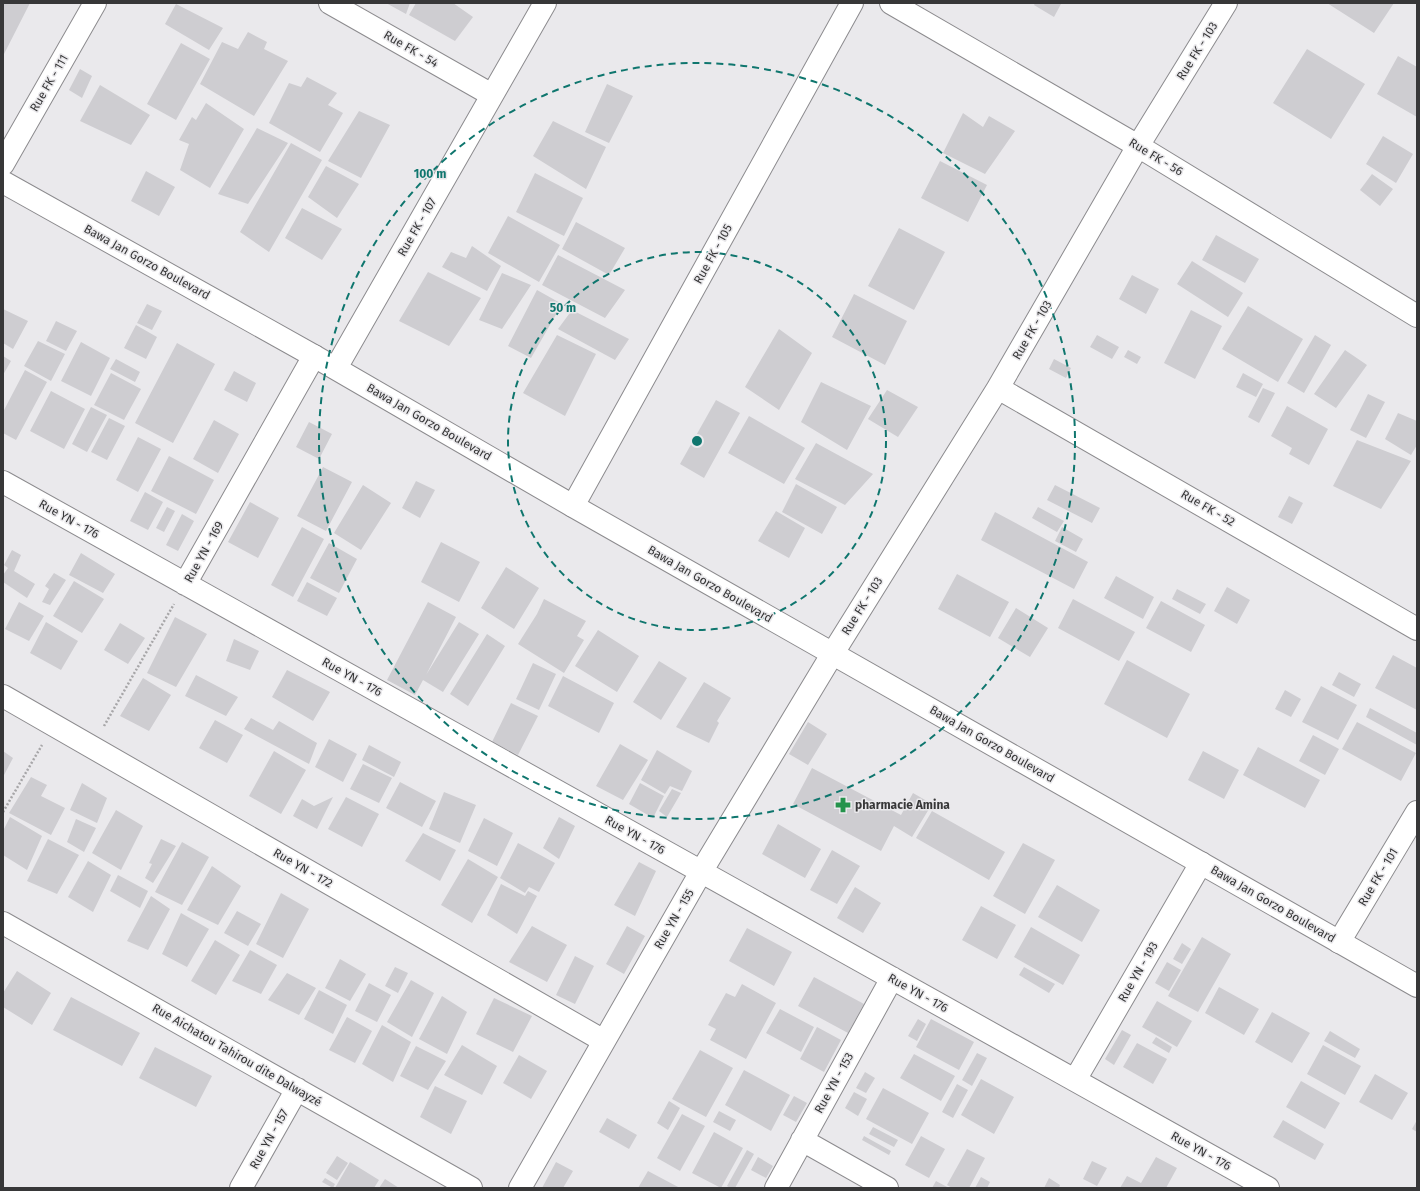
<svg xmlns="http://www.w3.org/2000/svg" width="1420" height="1191" font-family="'Fira Sans',sans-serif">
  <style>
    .building { fill: #cecdd1 }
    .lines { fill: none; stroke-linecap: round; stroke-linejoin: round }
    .minor-casing { stroke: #8c8b8e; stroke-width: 24 }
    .secondary-casing { stroke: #8c8b8e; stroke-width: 24 }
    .path { stroke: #a7a6a8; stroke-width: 2.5; stroke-dasharray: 2 2; stroke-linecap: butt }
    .minor { stroke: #fff; stroke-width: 22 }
    .secondary { stroke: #fff; stroke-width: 22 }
    .ring { fill: none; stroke: #0f766e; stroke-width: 2; stroke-dasharray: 7 5 }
    .labels { text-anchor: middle; stroke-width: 3; stroke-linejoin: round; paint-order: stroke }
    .street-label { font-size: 12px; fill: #373738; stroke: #eae9ec }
    .poi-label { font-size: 12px; font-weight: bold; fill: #373738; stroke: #eae9ec; text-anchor: start }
    .centre { fill: #0f766e; stroke: #eae9ec; stroke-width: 2 }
    .ring-label { font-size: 12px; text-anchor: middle; font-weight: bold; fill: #0f766e; stroke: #eae9ec; stroke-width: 3; stroke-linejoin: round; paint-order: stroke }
  </style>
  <rect width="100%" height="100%" fill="#eae9ec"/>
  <path class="building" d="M3,3H30L3,56Z
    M386,3H410L406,14Z
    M416,3H453L473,17L455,41L409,15Z
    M1035,3H1060L1061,4L1054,17L1034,5Z
    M1327,3H1394L1374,33Z
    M176,4L223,28L209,50L165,24Z
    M248,32L267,42L264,49L288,61L254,116L200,84L222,42L238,49Z
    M181,43L210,59L176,120L147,104Z
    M1307,49L1365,84L1331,139L1273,103Z
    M1398,56L1417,67V117L1377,94Z
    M80,69L92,76L82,98L69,90Z
    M307,77L337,93L328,105L343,113L320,152L269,123L289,83L301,87Z
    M607,84L633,96L609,143L585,132Z
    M100,85L150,115L131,145L80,121Z
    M206,103L244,129L210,188L180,170L189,144L179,140L192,117L196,120Z
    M359,111L390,125L361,178L328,161Z
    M963,113L983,127L989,116L1015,131L985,174L943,153Z
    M553,121L606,147L586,189L533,156Z
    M257,128L288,143L248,204L218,194Z
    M1383,136L1413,154L1396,183L1366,164Z
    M291,143L322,160L269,252L240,232Z
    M940,161L987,185L968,222L921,198Z
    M326,166L359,184L337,218L308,197Z
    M146,171L175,187L159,216L131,201Z
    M535,173L583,198L564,236L516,212Z
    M1372,174L1393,189L1380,206L1360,190Z
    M302,208L342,229L322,260L285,238Z
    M508,216L560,245L539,282L488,253Z
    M576,222L625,248L609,275L562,249Z
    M899,228L945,252L914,310L868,286Z
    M1216,235L1259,259L1245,283L1202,260Z
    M472,246L501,266L487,291L442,267L451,252L466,258Z
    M558,255L625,290L605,318L542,285Z
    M1192,261L1243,293L1228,317L1177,284Z
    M428,272L481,298L449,346L399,321Z
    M502,273L531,285L502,329L479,320Z
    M1132,275L1159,289L1146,314L1119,299Z
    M537,290L562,304L531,358L508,346Z
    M854,294L907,321L885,365L832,337Z
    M147,304L162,311L152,330L137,323Z
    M1248,306L1303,339L1278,382L1222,349Z
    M3,309L28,321L13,349L3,343Z
    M572,310L629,339L615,360L558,329Z
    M1191,310L1222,326L1195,379L1164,363Z
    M56,321L77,331L66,351L46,341Z
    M136,325L157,337L146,359L124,348Z
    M779,329L812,353L779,410L745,387Z
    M557,335L596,354L565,416L523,393Z
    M1097,335L1119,347L1112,359L1090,347Z
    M1315,335L1331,345L1304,393L1287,383Z
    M38,341L65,354L51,381L24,366Z
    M81,342L110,358L91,396L61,381Z
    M177,343L215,364L173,443L135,423Z
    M1128,350L1141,357L1137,364L1124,357Z
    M1345,350L1367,365L1336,408L1314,394Z
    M3,356L11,361L3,375Z
    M116,359L140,372L135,382L110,369Z
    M1054,359L1071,368L1066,378L1049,369Z
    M25,370L47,382L16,440L3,433V412Z
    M234,371L256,383L247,402L224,390Z
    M111,373L141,389L124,420L94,405Z
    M1243,373L1263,384L1256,397L1236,387Z
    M821,382L871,406L847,450L801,422Z
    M1263,388L1275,393L1259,423L1248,417Z
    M887,390L918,407L898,437L868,419Z
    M51,391L85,409L64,449L30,431Z
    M1368,394L1385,402L1366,438L1350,430Z
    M716,400L740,413L704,478L680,464Z
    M1287,406L1328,429L1309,465L1289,454L1292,448L1271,436Z
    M91,407L107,415L87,452L72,444Z
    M1398,413L1417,421V445L1411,455L1385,439Z
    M749,416L805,448L784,484L728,453Z
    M109,418L125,426L107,460L91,452Z
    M214,420L239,434L218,473L193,459Z
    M309,422L332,434L319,459L296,447Z
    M138,437L161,449L138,492L116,480Z
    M1357,440L1411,461L1381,509L1333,486Z
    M816,443L873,474L845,505L795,479Z
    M169,456L214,480L196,514L151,491Z
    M323,467L352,482L326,531L297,516Z
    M416,481L435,490L420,518L402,508Z
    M796,484L837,507L822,534L782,512Z
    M363,485L391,503L361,550L334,533Z
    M1055,485L1100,508L1092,523L1047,500Z
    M145,492L163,502L148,530L130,521Z
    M1289,496L1303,503L1292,524L1278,517Z
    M250,502L279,518L258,558L228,542Z
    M167,507L175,511L164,532L156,528Z
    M1038,507L1064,521L1057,532L1032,518Z
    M776,511L805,528L789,558L758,541Z
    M995,512L1088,562L1074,589L981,540Z
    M182,514L194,521L178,551L166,545Z
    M302,527L324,539L293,597L271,585Z
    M1062,527L1083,539L1076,552L1055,541Z
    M441,542L480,562L459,602L421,582Z
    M329,543L357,559L339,593L310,578Z
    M12,550L21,555L14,571L35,584L27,598L3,582V575L8,568L4,565Z
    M81,553L115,574L103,593L69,575Z
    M506,567L539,588L514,629L481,608Z
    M54,573L66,580L50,605L42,602L49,589L45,586Z
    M957,574L1009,602L990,637L938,609Z
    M1116,576L1154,597L1143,619L1104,598Z
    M74,581L104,599L82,633L53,616Z
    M307,582L337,598L327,616L297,601Z
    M1227,587L1250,600L1237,624L1214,611Z
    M1177,589L1206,604L1200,614L1172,599Z
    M544,599L586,621L577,636L584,640L564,673L518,644L537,614Z
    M1073,599L1135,632L1119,661L1058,628Z
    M1161,601L1205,625L1191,652L1146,628Z
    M19,602L44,616L29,641L5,629Z
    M428,602L456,617L426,675L459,622L479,634L443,692L423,680L415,695L387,680Z
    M1016,608L1048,628L1030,657L998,638Z
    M175,617L207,634L176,687L147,673Z
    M46,622L78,641L61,670L30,653Z
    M120,623L145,638L128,664L104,650Z
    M598,630L639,656L617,692L575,666Z
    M487,634L505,646L468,706L450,694Z
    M234,639L259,651L250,670L226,661Z
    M1393,655L1417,668V710L1375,688Z
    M1127,660L1190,694L1167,738L1104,704Z
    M659,661L687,678L661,720L633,702Z
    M533,663L556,674L539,710L516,699Z
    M287,670L330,692L313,721L272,697Z
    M1339,672L1361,684L1354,697L1332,685Z
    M196,675L238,697L226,716L185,696Z
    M563,676L614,703L599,733L548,706Z
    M143,678L171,695L149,731L120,716Z
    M704,682L731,698L717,721L719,723L709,743L676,727Z
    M1321,686L1357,705L1338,740L1302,722Z
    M1285,690L1301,699L1291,717L1275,709Z
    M511,703L538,716L518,755L492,742Z
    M1370,708L1417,733V745L1366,717Z
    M251,718L273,730L279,721L317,743L309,764L244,729Z
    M215,720L243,735L227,763L199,748Z
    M808,722L827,734L808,765L789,754Z
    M1357,722L1416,753L1401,781L1342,749Z
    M1313,735L1339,749L1325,775L1299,761Z
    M329,739L357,754L343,782L315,767Z
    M620,744L648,760L623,800L596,786Z
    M369,745L401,762L394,777L362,760Z
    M1258,747L1320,780L1305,808L1243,775Z
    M657,750L692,771L682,791L670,786L665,794L641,780Z
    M3,751L13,758L3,777Z
    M274,751L306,770L281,814L249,796Z
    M1203,751L1239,770L1224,799L1188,780Z
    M363,764L392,778L379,803L350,789Z
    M812,768L901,815L913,793L932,804L912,837L894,826L881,851L793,804Z
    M31,777L47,785L41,796L65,808L51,835L9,813Z
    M400,782L436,801L422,827L386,808Z
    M82,783L107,798L97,823L70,810Z
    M640,783L664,796L653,818L629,804Z
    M672,789L681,793L667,817L659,811Z
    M444,792L476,805L460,843L429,829Z
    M333,797L317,829L293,816L302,799L314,806Z
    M346,797L379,814L362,847L328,829Z
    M116,810L143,826L121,870L92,853Z
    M932,811L1005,852L989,880L916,838Z
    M10,817L42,836L27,870L3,855V831Z
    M559,817L575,826L559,859L543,848Z
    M484,818L513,833L497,866L468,851Z
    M76,819L96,828L84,852L67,842Z
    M778,824L821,849L805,878L762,854Z
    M423,833L456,850L440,881L405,861Z
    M48,839L79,855L57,894L27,881Z
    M161,839L176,846L153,883L145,878L152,864L149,863Z
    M182,842L209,857L182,905L155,892Z
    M518,843L555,863L539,892L529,887L525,893L500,878Z
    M1023,843L1055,860L1025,914L993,896Z
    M832,850L860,866L837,904L810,890Z
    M468,859L498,877L472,923L441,905Z
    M88,861L111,875L93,912L68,897Z
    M639,862L656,871L635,916L614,905Z
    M212,866L241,886L218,925L187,910Z
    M118,875L148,891L140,908L110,891Z
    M501,884L525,896L528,891L537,896L517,934L487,915Z
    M1057,885L1100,910L1082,942L1038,917Z
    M855,887L881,903L863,933L837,918Z
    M281,893L309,909L283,958L256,944Z
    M151,896L170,909L148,950L127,941Z
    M981,906L1016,925L997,959L962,940Z
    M237,911L261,924L248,946L224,933Z
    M181,913L209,929L187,967L162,954Z
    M532,926L567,945L547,982L509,962Z
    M627,926L645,936L624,974L606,964Z
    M1031,927L1080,955L1063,985L1014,957Z
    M747,928L792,952L774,986L729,961Z
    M1202,937L1231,954L1198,1012L1168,996Z
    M215,940L240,955L216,995L191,981Z
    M1182,943L1191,949L1182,964L1173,959Z
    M250,950L277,965L261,994L232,981Z
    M575,956L594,966L575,1004L556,995Z
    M340,959L366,974L350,1001L325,988Z
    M1167,962L1181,970L1169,991L1155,983Z
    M395,967L408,973L398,993L385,986Z
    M1024,967L1055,984L1049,993L1019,975Z
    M17,971L51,993L32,1025L3,1007V993Z
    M287,973L316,988L299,1015L268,1000Z
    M814,977L864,1004L848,1033L798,1006Z
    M411,980L434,993L412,1037L387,1022Z
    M369,983L391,995L377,1022L355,1011Z
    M742,984L776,1003L746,1059L710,1040L716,1029L708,1025L726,993L735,997Z
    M1219,987L1259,1009L1244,1035L1205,1013Z
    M319,990L347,1005L333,1034L304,1019Z
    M442,996L467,1012L447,1054L419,1039Z
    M71,997L140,1033L122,1066L53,1030Z
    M494,998L532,1016L513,1052L476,1034Z
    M1157,1001L1192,1021L1177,1047L1142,1027Z
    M780,1009L814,1027L801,1052L766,1033Z
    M1272,1012L1310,1033L1292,1063L1255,1042Z
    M347,1017L372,1031L355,1063L329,1050Z
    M918,1019L926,1024L917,1041L908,1036Z
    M931,1019L974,1042L959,1070L916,1047Z
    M382,1025L411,1042L393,1082L362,1064Z
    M817,1027L841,1040L824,1072L800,1059Z
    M1122,1030L1131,1035L1114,1065L1105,1059Z
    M1330,1031L1360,1049L1355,1058L1324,1041Z
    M1156,1037L1172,1047L1169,1053L1152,1043Z
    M1137,1043L1167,1059L1153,1084L1123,1067Z
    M462,1045L497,1066L482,1095L444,1075Z
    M1323,1045L1361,1066L1345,1095L1307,1074Z
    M416,1046L446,1061L428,1090L400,1076Z
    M155,1047L212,1076L196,1107L139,1078Z
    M700,1050L733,1068L706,1117L672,1099Z
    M977,1053L987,1058L972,1086L962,1080Z
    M914,1054L955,1076L941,1101L900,1078Z
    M519,1055L547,1071L531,1099L503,1083Z
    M744,1070L790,1095L771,1131L725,1105Z
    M865,1072L875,1078L866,1093L856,1088Z
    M1375,1074L1408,1093L1392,1120L1359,1102Z
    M981,1079L1014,1097L994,1134L961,1115Z
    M1301,1081L1340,1103L1325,1129L1286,1107Z
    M957,1084L968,1090L953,1118L942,1112Z
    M435,1086L467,1101L451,1134L420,1117Z
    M883,1088L929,1113L912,1144L866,1119Z
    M854,1092L867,1099L858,1116L845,1108Z
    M794,1096L807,1103L796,1122L783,1115Z
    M669,1101L680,1108L668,1130L657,1123Z
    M719,1111L736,1120L730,1131L713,1122Z
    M682,1114L705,1126L680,1171L657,1158Z
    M607,1118L637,1135L629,1149L599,1132Z
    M1283,1120L1324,1144L1315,1160L1273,1137Z
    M1417,1120V1132L1412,1129Z
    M873,1127L898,1140L894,1147L869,1134Z
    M714,1132L743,1148L721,1188L692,1173Z
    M864,1136L891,1151L889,1155L862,1140Z
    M921,1136L945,1149L929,1178L905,1165Z
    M967,1149L985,1158L969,1188H952L947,1185Z
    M747,1150L754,1154L735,1188H730L727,1186Z
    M337,1156L348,1163L337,1180L326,1173Z
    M758,1157L773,1166L766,1178L751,1170Z
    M1156,1157L1177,1168L1166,1188H1120L1127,1176L1141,1183Z
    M1092,1161L1107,1168L1097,1186L1083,1179Z
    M350,1162L379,1180L374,1188H335Z
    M556,1162L573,1171L563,1188H542Z
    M648,1171L680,1188H638Z
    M981,1177L990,1182L987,1188H975Z
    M325,1178L335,1184L333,1188L322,1182Z
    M1049,1178L1060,1185L1059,1188H1044Z
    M385,1179L399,1188H379Z
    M936,1181L949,1188H932Z"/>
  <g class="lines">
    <defs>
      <path id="minor" d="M330,3L492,95
        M891,3L1138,146L1417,316
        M3,164L95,3
        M336,368L545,3
        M998,388L1417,629
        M3,482L1268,1188
        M573,506L852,3
        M185,584L314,356
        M3,696L604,1041
        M3,923L471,1188
        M1339,942L1417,812
        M1075,1080L1201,863
        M802,1140L887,1188
        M241,1188L297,1089
        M520,1188L701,872L833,653L998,388L1138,146L1226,3
        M776,1188L892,978"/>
      <path id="secondary" d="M3,182L314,356L573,506L1417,986"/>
    </defs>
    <use href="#minor" class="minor-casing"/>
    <use href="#secondary" class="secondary-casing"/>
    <path class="path" d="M104,726L174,604
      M3,812L42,745"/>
    <use href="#minor" class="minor"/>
    <use href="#secondary" class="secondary"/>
  </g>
  <g class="ring">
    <circle cx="697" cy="441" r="189"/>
    <circle cx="697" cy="441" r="378"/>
  </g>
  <defs>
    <symbol id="pharmacy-bare" viewBox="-9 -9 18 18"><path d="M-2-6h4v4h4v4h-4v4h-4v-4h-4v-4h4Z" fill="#25934c" stroke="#eae9ec" stroke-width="2.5" paint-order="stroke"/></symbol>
  </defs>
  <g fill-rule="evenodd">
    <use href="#pharmacy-bare" x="832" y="794" width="22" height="22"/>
  </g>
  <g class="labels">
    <g class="street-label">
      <text transform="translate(411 49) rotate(30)" y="4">Rue FK - 54</text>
      <text transform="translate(1197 51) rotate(-58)" y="4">Rue FK - 103</text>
      <text transform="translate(49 83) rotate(-60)" y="4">Rue FK - 111</text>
      <text transform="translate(1156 157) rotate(31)" y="4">Rue FK - 56</text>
      <text transform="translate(417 227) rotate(-60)" y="4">Rue FK - 107</text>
      <text transform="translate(713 254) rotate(-61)" y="4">Rue FK - 105</text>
      <text transform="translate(147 262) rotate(29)" y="4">Bawa Jan Gorzo Boulevard</text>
      <text transform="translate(1032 330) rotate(-60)" y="4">Rue FK - 103</text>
      <text transform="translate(429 422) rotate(30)" y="4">Bawa Jan Gorzo Boulevard</text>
      <text transform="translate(1208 508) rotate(30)" y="4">Rue FK - 52</text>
      <text transform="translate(69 519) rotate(29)" y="4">Rue YN - 176</text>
      <text transform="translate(204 552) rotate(-61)" y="4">Rue YN - 169</text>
      <text transform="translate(710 584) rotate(30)" y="4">Bawa Jan Gorzo Boulevard</text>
      <text transform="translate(862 606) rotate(-58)" y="4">Rue FK - 103</text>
      <text transform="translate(352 677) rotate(29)" y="4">Rue YN - 176</text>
      <text transform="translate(992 744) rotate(30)" y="4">Bawa Jan Gorzo Boulevard</text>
      <text transform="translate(635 835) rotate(29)" y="4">Rue YN - 176</text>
      <text transform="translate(303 868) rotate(30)" y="4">Rue YN - 172</text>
      <text transform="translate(1378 877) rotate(-59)" y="4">Rue FK - 101</text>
      <text transform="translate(1273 904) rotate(30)" y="4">Bawa Jan Gorzo Boulevard</text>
      <text transform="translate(674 919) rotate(-60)" y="4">Rue YN - 155</text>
      <text transform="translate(1138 972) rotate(-60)" y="4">Rue YN - 193</text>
      <text transform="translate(918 993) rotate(29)" y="4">Rue YN - 176</text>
      <text transform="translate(237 1055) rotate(30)" y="4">Rue Aichatou Tahirou dite Dalwayzé</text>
      <text transform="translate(834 1083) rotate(-61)" y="4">Rue YN - 153</text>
      <text transform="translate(269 1139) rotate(-61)" y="4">Rue YN - 157</text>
      <text transform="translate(1201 1151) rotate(29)" y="4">Rue YN - 176</text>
    </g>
    <g class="poi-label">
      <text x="855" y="809">pharmacie Amina</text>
    </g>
  </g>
  <circle cx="697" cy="441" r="6" class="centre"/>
  <g class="ring-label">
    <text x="430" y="178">100 m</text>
    <text x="563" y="312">50 m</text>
  </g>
  <rect width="1420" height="1191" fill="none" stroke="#373738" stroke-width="8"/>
</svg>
